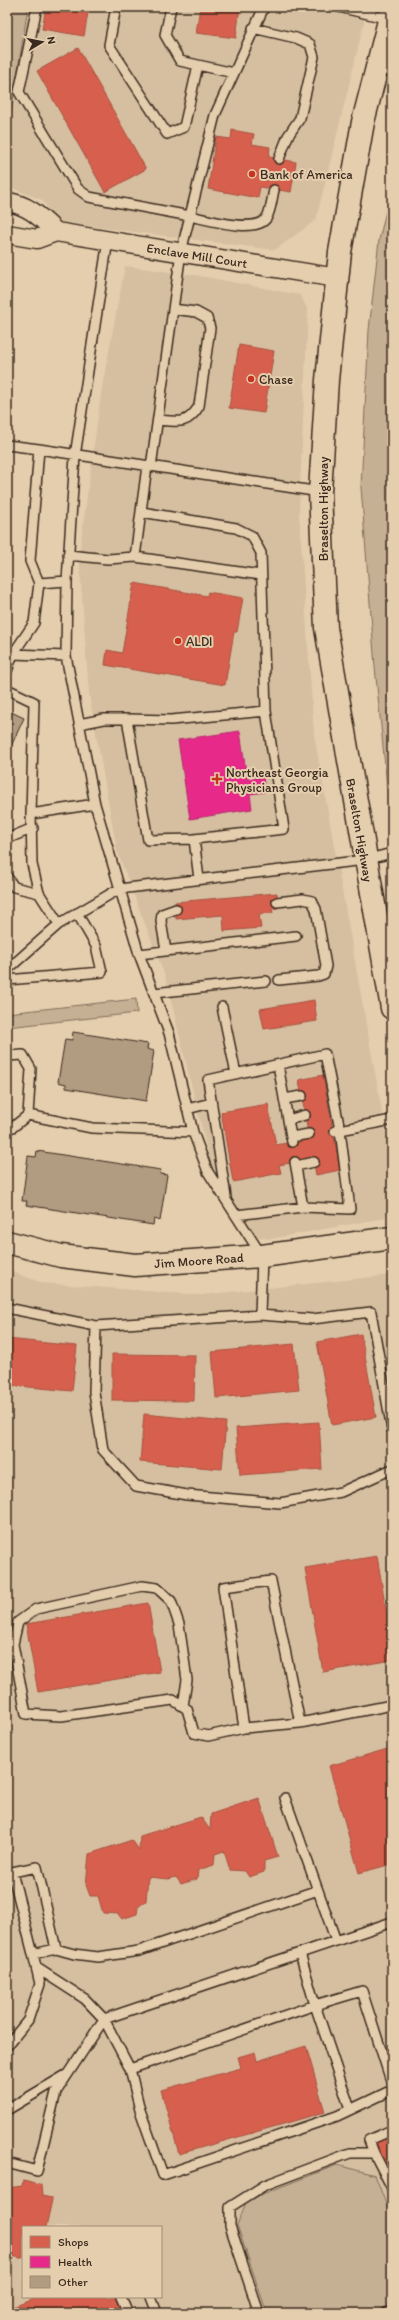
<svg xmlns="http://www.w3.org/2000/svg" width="399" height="2320" font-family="Itim,sans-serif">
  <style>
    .built { fill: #d5bfa0; fill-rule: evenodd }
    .green { fill: #c6b094; stroke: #806d59 }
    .shops { fill: #d6604d; stroke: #a8503f }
    .health { fill: #e7298a; stroke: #b3296a }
    .building { fill: #b19b81; stroke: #3b2a1e }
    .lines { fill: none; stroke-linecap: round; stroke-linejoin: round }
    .service-casing { stroke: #3b2a1e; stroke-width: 12 }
    .minor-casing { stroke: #3b2a1e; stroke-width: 21 }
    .tertiary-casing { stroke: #3b2a1e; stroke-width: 25 }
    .secondary-casing { stroke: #3b2a1e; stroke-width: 25 }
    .service { stroke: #e5ceae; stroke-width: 9 }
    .minor { stroke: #e5ceae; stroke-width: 18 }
    .tertiary { stroke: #e5ceae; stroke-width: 22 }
    .secondary { stroke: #e5ceae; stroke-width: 22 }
    .poi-dot { fill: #c8321e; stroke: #e5ceae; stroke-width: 1.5 }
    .labels { text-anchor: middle; stroke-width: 4; stroke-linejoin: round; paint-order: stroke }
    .poi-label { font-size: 13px; fill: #3b2a1e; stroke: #e5ceae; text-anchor: start }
    .street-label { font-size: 13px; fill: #3b2a1e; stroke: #e5ceae }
  </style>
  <rect width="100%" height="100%" fill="#e5ceae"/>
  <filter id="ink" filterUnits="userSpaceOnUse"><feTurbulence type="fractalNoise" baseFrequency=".025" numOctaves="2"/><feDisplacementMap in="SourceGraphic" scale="8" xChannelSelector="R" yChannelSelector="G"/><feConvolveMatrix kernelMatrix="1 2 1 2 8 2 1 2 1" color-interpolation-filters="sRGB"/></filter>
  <g filter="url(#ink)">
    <path class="built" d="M28,7H368L316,220L275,250L56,222L42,200L7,186V138Z
      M125,266L195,275L300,295L308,310L299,512L314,734L392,1167V1207L384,1218L270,1239L246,1235L211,1166L165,976L117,851L89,694L79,555L102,387Z
      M7,1270L43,1283L200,1295L392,1275V2220L375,2175L237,2225L267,2313H7ZM23,2227H161V2297H23Z"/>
    <path class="green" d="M7,7H28L7,138Z
      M392,186V816H390L375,667L361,487L369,330L379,240Z
      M136,999L137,1013L7,1027V1013Z
      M337,2165L375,2175L392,2220V2306L368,2313H267L237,2225L247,2200Z"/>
    <path class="shops" d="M46,7H89L84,36L42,29Z
      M200,7H240L236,38L196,33Z
      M78,48L146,169L105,192L37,71Z
      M232,130L254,134L252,144L270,147L269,157L296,162L291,192L260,187L258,198L208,189L216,137L231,139Z
      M239,345L274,351L264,413L229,408Z
      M134,583L207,596L208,592L243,598L237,632H234L225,685L105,665L107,650L122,653Z
      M277,893L278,908L272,909L273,913L259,914L261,928L224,931L223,915L176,919L175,902Z
      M314,1000L317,1021L264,1029L260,1009Z
      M323,1075L340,1170L316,1175L313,1159L279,1165L281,1173L233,1182L221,1112L268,1104L276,1145L309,1139L299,1080Z
      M361,1334L376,1417L332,1425L317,1342Z
      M7,1339L77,1346L72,1391L7,1385Z
      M294,1344L299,1390L216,1398L212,1352Z
      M112,1354L195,1355L194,1401L112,1400Z
      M144,1414L226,1422L222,1469L140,1462Z
      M319,1422L322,1469L240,1475L236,1428Z
      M377,1556L392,1644V1660L323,1672L305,1568Z
      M148,1603L160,1672L38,1692L26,1624Z
      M391,1748L392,1864L359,1873L329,1766Z
      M259,1798L278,1857L264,1861V1872L249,1877L245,1871L230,1870L224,1851L215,1854L214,1865L198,1870L197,1879L181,1884L176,1877L169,1879L148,1877L146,1901L138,1907L137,1914L122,1919L118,1914L103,1913L98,1896H90L86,1885L89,1854L132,1840L139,1850L140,1836L201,1817L210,1830L211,1814Z
      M306,2046L325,2112L179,2154L161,2090L241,2068L238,2057L255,2052L257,2061Z
      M392,2133V2184L375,2140Z
      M23,2181L41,2185L42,2196L52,2198V2200L46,2227H23V2258H20L7,2255V2188L22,2186Z
      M40,2297H116L122,2313H7V2309Z"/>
    <path class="health" d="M240,731L247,779L263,777L265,792L250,794L252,809L190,819L178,740Z"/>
    <path class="building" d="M7,710L24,718L7,755Z
      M73,1032L148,1044L147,1049L154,1051L146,1101L66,1088V1084L58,1082L65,1039L72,1040Z
      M37,1151L161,1170L160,1174L167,1175L160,1221L154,1219L153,1225L26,1205L27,1201H22L28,1156L36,1157Z"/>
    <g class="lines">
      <defs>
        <path id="service" d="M37,7L19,92L78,189L89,197L190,216L181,252L151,467
          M116,7L109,45L167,134L184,127L198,65
          M171,7L165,35L180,61L234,73
          M264,7L215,115L190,216C206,219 258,235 267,217C271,210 272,198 274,190
          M339,7L389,19
          M253,28L296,38L310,44L314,57L300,118L288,136L279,159
          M108,240L75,456L67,581L66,656L95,804L139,954L169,1033L193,1132L208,1172L262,1256L260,1315L312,1319L371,1312L392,1430
          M158,420C178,422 188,425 199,406L210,328L207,318L196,312L173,309
          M7,445L39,449
          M68,555L108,559L135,557L261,575
          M135,557L147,466
          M39,583L30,561L39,449L320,492
          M13,654L34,623L39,583L67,581
          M7,671L13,654L66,656
          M7,689L34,702L31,814L32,864L39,893L59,924
          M127,719L171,720L266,711
          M79,724L104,719H127L148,840L194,839L284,829L266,711L261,553L252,536L236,528L142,512
          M31,814L95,804
          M194,839L199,879
          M7,841L9,838L33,828
          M7,877L14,887L39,893
          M277,902L303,899L312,901L316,909L326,966L324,974L318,976L279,980
          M166,951L161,921L162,914L176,909
          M139,954L296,936
          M7,970L59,924L119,889L365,860L392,853
          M7,980L102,972L96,946L77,913
          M154,993L266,981
          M222,1007L236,1074
          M7,1056L23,1055L31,1069L28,1115L13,1127L7,1128
          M278,1065L292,1142
          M284,1099L302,1096
          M187,1109L211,1103
          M28,1115L92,1128L193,1132
          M288,1120L305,1115
          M291,1137L309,1134
          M295,1162L303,1207
          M296,1166L314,1162
          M226,1197L208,1080L325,1054L340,1130L392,1120
          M236,1215L303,1207L350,1209L340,1130L335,1131
          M7,1308L96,1326L260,1315
          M96,1326L94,1392L103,1450L136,1486L187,1495L280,1503L341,1492L392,1469
          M183,1706L187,1680L179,1624L171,1601L157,1588L142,1586L36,1609L18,1622L13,1644L26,1714L61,1716L173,1700L187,1709L194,1733L208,1736L244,1728
          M300,1723L271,1581L223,1587L244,1728L300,1723L392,1705
          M285,1798L336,1941
          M56,1949L33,1954L12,1872L37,1867L56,1949L74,1954L98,1957L139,1951L318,1890
          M37,1968L85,1999L104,2019L130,2069L315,2005L300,1953
          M7,2046L28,2020L40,1984L33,1954
          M130,2069L140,2110L163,2175L337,2116L392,2090
          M350,2109L315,2005L362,1991L392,2084
          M7,2110L66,2075
          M374,2153L369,2140L392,2130
          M7,2163L37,2171L56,2092L104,2019L392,1922
          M121,2297L128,2313
          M151,2297L157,2313
          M259,2313L230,2226V2207L265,2185L350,2153H374L392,2188
          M386,2313L392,2312"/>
        <path id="minor" d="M7,202C28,204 42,219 56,232L37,239L7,234
          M56,232L337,278"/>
        <path id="tertiary" d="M7,1242L61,1256L135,1265L262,1256L392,1238"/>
        <path id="secondary" d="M392,9L363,122L340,252L327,380L320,492L326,628L392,1008"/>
      </defs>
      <use href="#service" class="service-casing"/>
      <use href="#minor" class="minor-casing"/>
      <use href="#tertiary" class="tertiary-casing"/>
      <use href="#secondary" class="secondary-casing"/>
      <use href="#service" class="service"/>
      <use href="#minor" class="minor"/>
      <use href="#tertiary" class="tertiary"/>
      <use href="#secondary" class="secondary"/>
    </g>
  </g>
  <g class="poi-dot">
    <circle cx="252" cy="174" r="4"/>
    <circle cx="251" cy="379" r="4"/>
    <circle cx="178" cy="641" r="4"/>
    <path d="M215 773h4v4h4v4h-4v4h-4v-4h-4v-4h4z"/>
  </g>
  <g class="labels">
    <g class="poi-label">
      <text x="260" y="179">Bank of America</text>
      <text x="259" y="384">Chase</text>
      <text x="186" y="646">ALDI</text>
      <text x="226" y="777">Northeast Georgia<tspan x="226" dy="15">Physicians Group</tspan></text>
    </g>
    <g class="street-label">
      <text transform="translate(197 255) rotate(9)" y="5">Enclave Mill Court</text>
      <text transform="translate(323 509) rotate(-90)" y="5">Braselton Highway</text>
      <text transform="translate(360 830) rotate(80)" y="5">Braselton Highway</text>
      <text transform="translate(199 1260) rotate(-4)" y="5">Jim Moore Road</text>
    </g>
  </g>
  <rect width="399" height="2320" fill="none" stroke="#e5ceae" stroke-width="24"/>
  <rect x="12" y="12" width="375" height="2296" fill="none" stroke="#3b2a1e" stroke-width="1.5" filter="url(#ink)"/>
  <rect x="22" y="2226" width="140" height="72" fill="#e5ceae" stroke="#a18c74"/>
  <rect x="30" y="2236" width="20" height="12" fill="#d6604d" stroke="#a18c74"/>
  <text x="58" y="2246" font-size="12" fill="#3b2a1e">Shops</text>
  <rect x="30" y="2256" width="20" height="12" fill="#e7298a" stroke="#a18c74"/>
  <text x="58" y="2266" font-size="12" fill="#3b2a1e">Health</text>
  <rect x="30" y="2276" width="20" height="12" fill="#b19b81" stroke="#a18c74"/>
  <text x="58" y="2286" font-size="12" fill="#3b2a1e">Other</text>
  <g transform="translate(42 42) rotate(80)" stroke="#e5ceae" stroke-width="3" paint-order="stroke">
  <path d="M0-3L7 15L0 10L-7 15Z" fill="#3b2a1e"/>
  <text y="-6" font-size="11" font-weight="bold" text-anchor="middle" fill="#3b2a1e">N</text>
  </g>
</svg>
